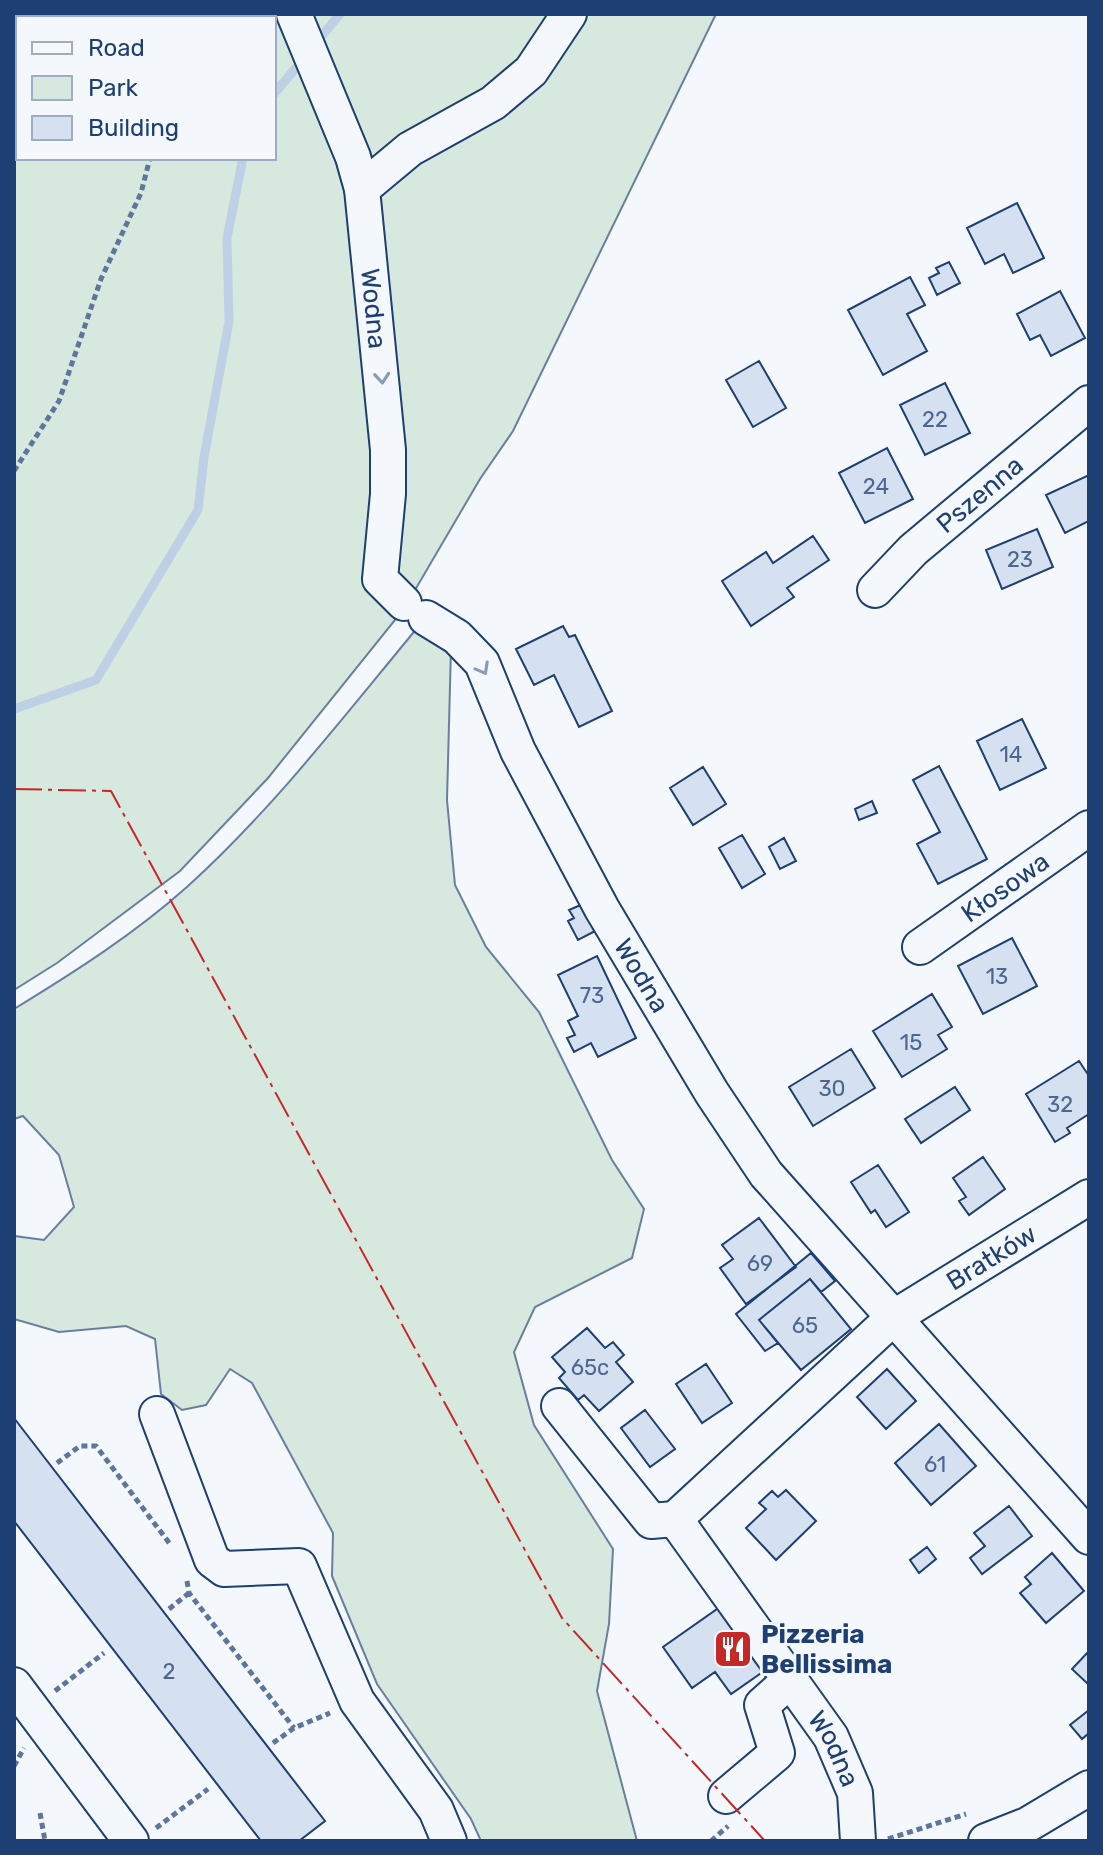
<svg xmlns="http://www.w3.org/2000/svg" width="1103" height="1855" font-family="Rubik,sans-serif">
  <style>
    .green { fill: #d7e8df; stroke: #687fa3; stroke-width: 2; fill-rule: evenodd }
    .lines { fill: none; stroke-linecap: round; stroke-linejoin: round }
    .stream { stroke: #bed0e5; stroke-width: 9 }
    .building { fill: #d5e0f0; stroke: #1d3f73; stroke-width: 2 }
    .minor-casing { stroke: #1d3f73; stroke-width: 38 }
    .path { stroke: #5e769c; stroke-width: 5; stroke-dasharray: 6 4; stroke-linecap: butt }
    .minor { stroke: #f4f7fb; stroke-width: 34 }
    .power { stroke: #c62828; stroke-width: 2; stroke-dasharray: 28 6 4 6; stroke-linecap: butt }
    .oneway { stroke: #889bb7 }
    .labels { text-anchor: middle; stroke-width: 6; stroke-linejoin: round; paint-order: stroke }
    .number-label { font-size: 22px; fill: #4b6792 }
    .street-label { font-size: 26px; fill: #1d3f73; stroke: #f4f7fb }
    .poi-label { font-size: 26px; font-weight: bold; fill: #1d3f73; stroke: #f4f7fb; text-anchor: start }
  </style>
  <rect width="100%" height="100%" fill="#f4f7fb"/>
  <path class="green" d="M14,14H282L343,163L399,615L268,778L180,871L57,963L14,990ZM18,18H274V158H18Z
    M309,14H716L513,431L480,479L415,590L396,580L398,439Z
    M418,627L451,648L447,800L455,885L486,947L539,1012L612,1160L644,1209L632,1258L535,1307L514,1352L534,1425L613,1549L609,1624L597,1691L637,1841H481L471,1819L377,1684L332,1576L333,1533L252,1383L230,1369L206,1405L182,1410L161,1394L155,1339L126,1326L59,1332L14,1319V1236L44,1240L74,1207L59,1155L23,1116L14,1119V1009C73,973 136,933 188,886C273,809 345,715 418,627Z"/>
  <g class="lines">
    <path class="stream" d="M314,45L340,14
      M274,94L305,57
      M14,709L96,680L198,510L204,457L229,322L227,238L243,158"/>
  </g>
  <path class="building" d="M1017,203L1044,258L1013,273L1004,254L985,264L967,228Z
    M949,262L960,283L937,295L929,278L939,273L936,268Z
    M910,277L925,305L907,314L927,351L883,375L848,310Z
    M1060,291L1085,338L1051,356L1040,335L1030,340L1017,314Z
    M759,361L786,408L753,427L726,380Z
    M945,383L970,433L925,455L900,405Z
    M887,448L913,499L865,523L839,473Z
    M1089,475V521L1065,533L1046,495Z
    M1037,529L1053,567L1002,589L986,550Z
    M813,536L829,560L787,588L794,597L751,626L722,581L766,552L773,563Z
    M563,626L569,637L575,635L612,711L579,727L554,675L534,685L516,649Z
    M1022,719L1046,768L1000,790L977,741Z
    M939,766L987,859L938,884L917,844L940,832L913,780Z
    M703,767L726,804L693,825L670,788Z
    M872,801L877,813L859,820L855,809Z
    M742,835L765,874L742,888L719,848Z
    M784,838L796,861L780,869L769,847Z
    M585,903L599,929L578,940L568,921L574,918L569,910Z
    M1012,938L1037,986L983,1014L958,966Z
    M597,956L636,1038L598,1057L591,1043L574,1052L567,1038L575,1035L568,1021L578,1016L558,975Z
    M932,994L952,1027L938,1035L947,1049L902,1077L873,1031Z
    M851,1049L875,1088L813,1126L789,1087Z
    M1079,1061L1089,1076V1114L1067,1128L1070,1133L1055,1142L1026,1094Z
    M955,1087L970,1110L921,1143L905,1119Z
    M983,1157L1005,1189L969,1215L959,1201L966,1197L953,1178Z
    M878,1165L909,1212L886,1227L875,1210L871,1213L851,1182Z
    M759,1218L796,1267L746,1304L720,1268L733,1259L722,1245Z
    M811,1253L835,1281L821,1292L810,1279L759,1320L778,1343L765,1351L736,1314Z
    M810,1279L851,1329L801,1370L759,1320Z
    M587,1328L605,1348L613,1342L624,1355L616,1362L633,1382L599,1411L584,1395L578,1400L559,1378L565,1372L552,1357Z
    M706,1364L732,1403L702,1423L676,1384Z
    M887,1369L916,1401L886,1429L857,1397Z
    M645,1410L675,1449L650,1467L621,1428Z
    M14,1418L325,1821L299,1841H261L14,1521Z
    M939,1424L976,1466L931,1505L895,1463Z
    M786,1490L816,1521L776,1560L746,1528L766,1509L759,1503L772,1491L778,1497Z
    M1009,1506L1032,1536L982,1574L970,1558L985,1546L974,1533Z
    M927,1547L936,1559L919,1573L910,1560Z
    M1052,1553L1084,1591L1046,1623L1020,1593L1031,1584L1025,1577Z
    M720,1607L764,1671L731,1694L715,1672L692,1688L663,1647Z
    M1089,1651V1685L1072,1669Z
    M1089,1710V1733L1082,1739L1070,1725Z"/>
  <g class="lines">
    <defs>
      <g id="minor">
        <path id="s1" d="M294,14L353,157L362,189L388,450V494L380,579L404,603"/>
        <path d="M362,189L410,149L493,103L531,71L569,14"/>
        <path id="s2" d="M875,590L913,550L1089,403"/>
        <path id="s3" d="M426,618L457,637L482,663L518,751L602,909L712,1093L766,1174L1089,1537"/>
        <path id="s4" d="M920,947L1089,828"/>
        <path d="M559,1406L651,1521L675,1519"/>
        <path d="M157,1414L212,1560L224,1569L299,1566L357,1701L436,1810L449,1841"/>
        <path id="s5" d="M675,1519L893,1318L1089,1197"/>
        <path id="s6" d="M675,1519L831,1737L855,1793L858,1841"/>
        <path d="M14,1685L131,1841"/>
        <path d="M726,1796L777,1753L762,1705L790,1680"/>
        <path d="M986,1841L1027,1825L1089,1788"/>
      </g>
    </defs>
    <use href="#minor" class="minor-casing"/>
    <path class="path" d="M167,18V14
      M14,471L59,401L101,279L141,193L150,158
      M57,1463L80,1446H96L170,1544
      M187,1581L189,1593L294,1728
      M169,1609L189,1593
      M55,1691L104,1653
      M273,1743L294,1728L330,1713
      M14,1766L24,1748
      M40,1813L45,1841
      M156,1828L208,1789
      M888,1839L966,1814
      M711,1841L728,1826"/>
    <use href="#minor" class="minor"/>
    <path class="power" d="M14,789L111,791L562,1618L765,1841"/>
  </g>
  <defs><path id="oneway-chevron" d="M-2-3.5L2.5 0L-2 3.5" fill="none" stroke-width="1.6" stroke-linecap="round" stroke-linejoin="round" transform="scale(2)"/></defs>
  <g class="oneway">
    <use href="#oneway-chevron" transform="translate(382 378) rotate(85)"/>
    <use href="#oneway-chevron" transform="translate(483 669) rotate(61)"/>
  </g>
  <defs>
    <symbol id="restaurant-square" viewBox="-11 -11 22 22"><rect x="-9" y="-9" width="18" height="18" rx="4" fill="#c62828" stroke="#f4f7fb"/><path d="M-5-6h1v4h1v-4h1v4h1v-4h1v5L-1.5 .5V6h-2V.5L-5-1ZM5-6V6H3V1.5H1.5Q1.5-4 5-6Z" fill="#fff"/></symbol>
  </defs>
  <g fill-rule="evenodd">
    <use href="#restaurant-square" x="711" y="1627" width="44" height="44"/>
  </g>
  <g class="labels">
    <g class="number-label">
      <text x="935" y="427">22</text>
      <text x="876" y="494">24</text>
      <text x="1020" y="567">23</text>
      <text x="1011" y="762">14</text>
      <text x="997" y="984">13</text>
      <text x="592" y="1003">73</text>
      <text x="911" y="1050">15</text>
      <text x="832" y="1096">30</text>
      <text x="1060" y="1112">32</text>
      <text x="760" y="1271">69</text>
      <text x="805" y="1333">65</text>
      <text x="590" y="1375">65c</text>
      <text x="935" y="1472">61</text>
      <text x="169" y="1679">2</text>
    </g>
    <g class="street-label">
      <text dy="9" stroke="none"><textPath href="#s1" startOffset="308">Wodna</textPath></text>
      <text dy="9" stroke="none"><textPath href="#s2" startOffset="142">Pszenna</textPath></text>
      <text dy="9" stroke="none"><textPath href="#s4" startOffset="104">Kłosowa</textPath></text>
      <text dy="9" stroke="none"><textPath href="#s3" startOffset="424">Wodna</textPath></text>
      <text dy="9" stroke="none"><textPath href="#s5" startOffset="412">Bratków</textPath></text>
      <text dy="9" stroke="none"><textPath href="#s6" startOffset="280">Wodna</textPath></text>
    </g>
    <g class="poi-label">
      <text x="761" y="1643">Pizzeria<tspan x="761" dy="30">Bellissima</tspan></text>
    </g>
  </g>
  <rect width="1103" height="1855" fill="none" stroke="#1d3f73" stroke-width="32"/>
  <rect x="16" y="16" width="260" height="144" fill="#f4f7fb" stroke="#9eadc5" stroke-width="2"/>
  <rect x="32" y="42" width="40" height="12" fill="#f4f7fb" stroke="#9eadc5" stroke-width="2"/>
  <text x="88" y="56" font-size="24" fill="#1d3f73">Road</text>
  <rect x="32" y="76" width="40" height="24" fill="#d7e8df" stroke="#9eadc5" stroke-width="2"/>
  <text x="88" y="96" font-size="24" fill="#1d3f73">Park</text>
  <rect x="32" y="116" width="40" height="24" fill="#d5e0f0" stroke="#9eadc5" stroke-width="2"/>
  <text x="88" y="136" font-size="24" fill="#1d3f73">Building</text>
</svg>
